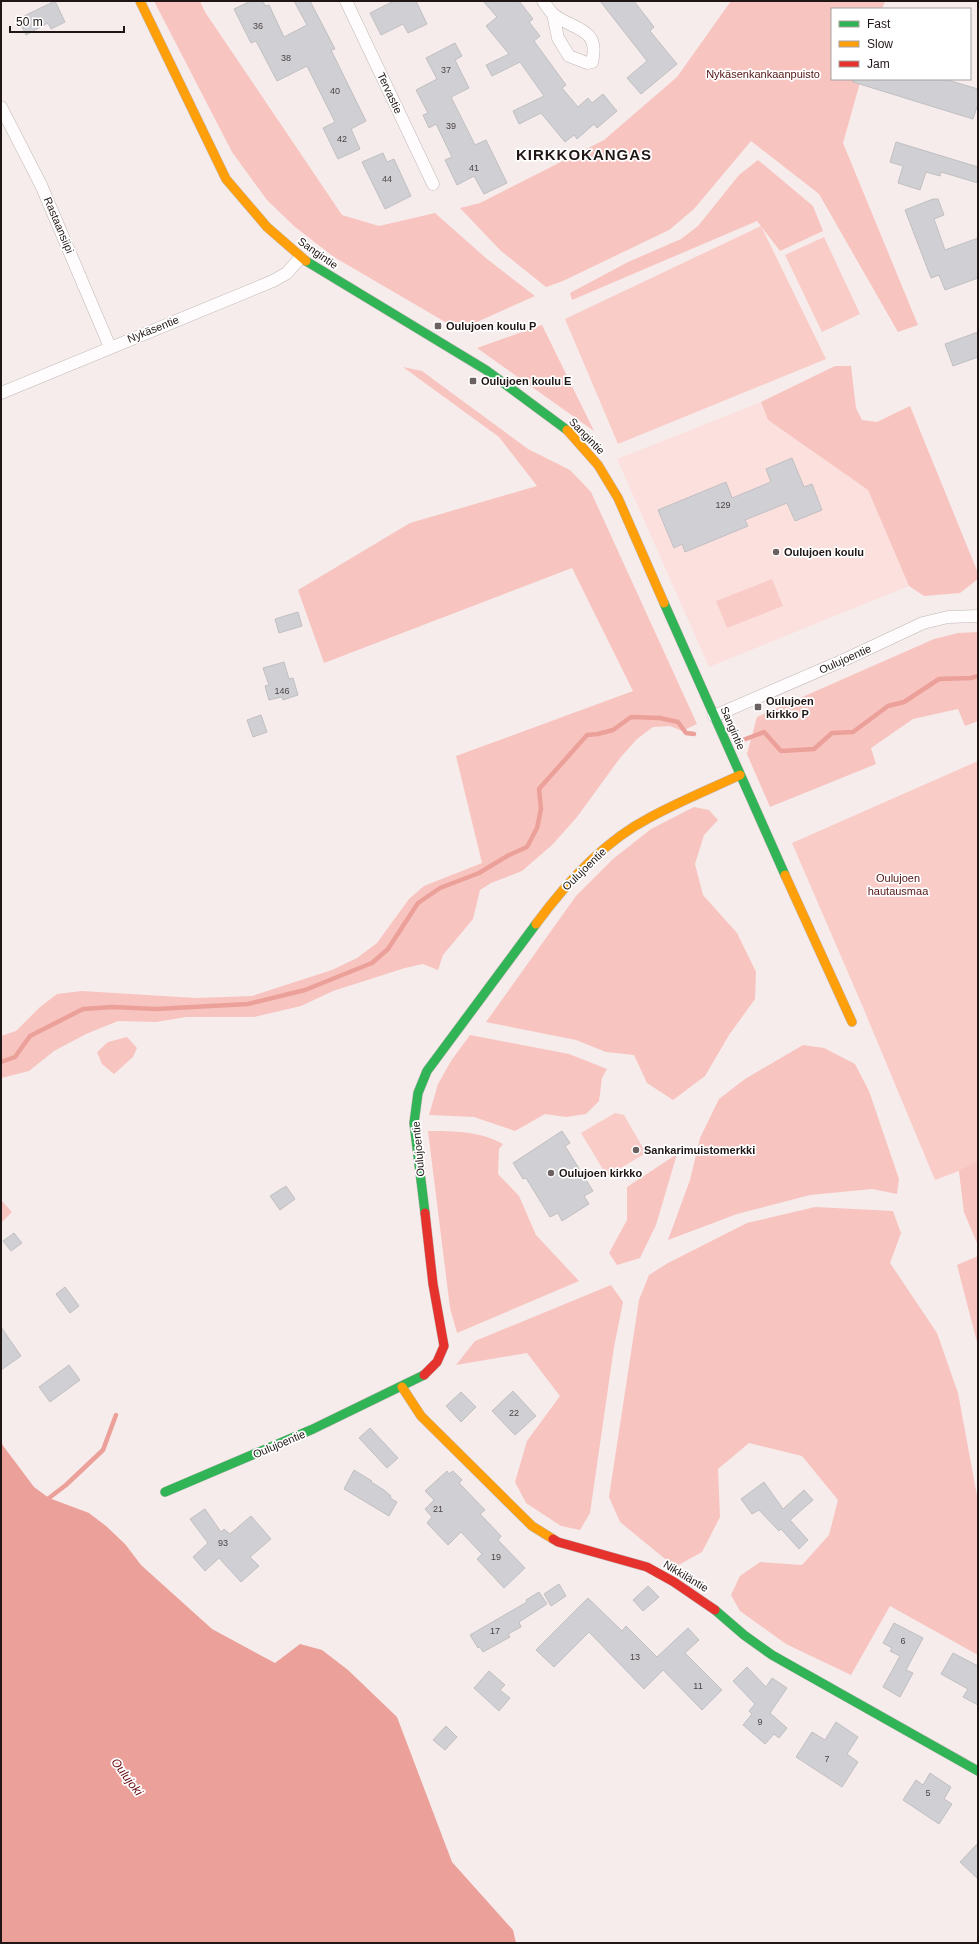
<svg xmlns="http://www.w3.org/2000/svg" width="979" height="1944" font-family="Helvetica,sans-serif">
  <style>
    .built { fill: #fbe0de }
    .green { fill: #faccc8 }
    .forest { fill: #f8c4c0 }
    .water { fill: #eca09a }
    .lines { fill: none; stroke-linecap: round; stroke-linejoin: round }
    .stream { stroke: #eca09a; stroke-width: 4.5 }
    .building { fill: #d0cfd3; stroke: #c0bfc2 }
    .street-casing { stroke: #c0b6b5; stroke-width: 13 }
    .fast-casing { stroke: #c0b6b5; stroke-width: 10 }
    .slow-casing { stroke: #c0b6b5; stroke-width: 10 }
    .jam-casing { stroke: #c0b6b5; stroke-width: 10 }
    .street { stroke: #fefcfc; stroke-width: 12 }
    .fast { stroke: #30b455; stroke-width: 9 }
    .slow { stroke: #ff9f0a; stroke-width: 9 }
    .jam { stroke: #e5322d; stroke-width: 9 }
    .poi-dot { fill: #6b6160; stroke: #fff; stroke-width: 1.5 }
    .labels { text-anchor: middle; stroke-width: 3.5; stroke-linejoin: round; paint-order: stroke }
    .number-label { font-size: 9px; fill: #4c4444 }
    .park-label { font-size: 11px; fill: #531212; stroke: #fff }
    .street-label { font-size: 11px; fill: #201615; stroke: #fff }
    .poi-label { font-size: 11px; font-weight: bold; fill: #201615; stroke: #fff; text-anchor: start }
    .water-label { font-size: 12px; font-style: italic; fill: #67060e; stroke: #fff }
    .district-label { font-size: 15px; font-weight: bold; letter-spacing: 1px; fill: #201615; stroke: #fff }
  </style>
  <rect width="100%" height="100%" fill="#f6eceb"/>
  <path class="built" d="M761,402L768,420L868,490L909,586L709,667L617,459Z"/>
  <path class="green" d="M761,226L826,359L618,444L565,319Z
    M824,237L860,314L822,332L785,255Z
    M772,579L783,606L727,628L716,601Z
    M978,761V1245L964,1212L959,1171L935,1180L862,1005L792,843Z
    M615,1113L624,1115L646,1153L607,1176L581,1133Z"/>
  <path class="forest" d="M154,1H200L205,12L342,215L379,226L435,213L487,259L535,296L459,330L334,257L295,227L267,200L232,152Z
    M731,1H885L882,9H832V79H861L843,143L918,325L898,332L819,194L751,141L694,209L669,230L563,281L546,287L501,251L460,208L480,203L604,140L677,77Z
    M758,160L813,206L823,231L780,251L757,221L572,300L570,293L628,262L681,239L698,226L739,175Z
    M542,325L594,431L477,348Z
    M835,366H851L856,408L862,420L877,422L910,406L978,573V579L960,593L924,596L909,586L868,490L768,420L761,402Z
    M403,367L422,371L528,449L570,470L591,492L697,724L682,731L670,726L653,727L637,739L620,758L577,817L552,845L522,871L491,883L480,890L473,919L443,955L438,970L423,964L405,968L333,991L301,1006L254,1017H186L156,1022L118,1021L86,1034L54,1051L29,1071L1,1078V1036L16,1031L40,1007L57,994L82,991L196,998L252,996L332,970L357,958L377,943L409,899L424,886L482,863L456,756L633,691L572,568L324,663L298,590L410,523L537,486L499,437Z
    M978,632V721L965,726L958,709L913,719L871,748L876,764L770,807L747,754L757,717L934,639L958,633Z
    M694,807L709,810L718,820L704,835L695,864L703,895L737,933L756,972L755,999L729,1035L705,1076L673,1100L647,1083L634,1055L606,1052L576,1040L486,1022L576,896L613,859L651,829Z
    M470,1035L569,1054L607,1069L602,1078L599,1101L586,1114L566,1117L545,1114L515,1131L474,1117L429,1115L438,1084L451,1061Z
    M127,1037L137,1048L133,1057L114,1074L102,1064L97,1052L108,1042Z
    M803,1045L824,1048L855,1064L869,1091L899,1179L897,1194L872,1189L810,1195L737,1214L668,1240L690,1180L700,1138L719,1099L745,1079Z
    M428,1131C454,1131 480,1131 503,1144L499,1149L498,1174L519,1196L536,1235L579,1281L457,1333L450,1308Z
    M677,1154L656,1225L640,1258L617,1265L609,1253L627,1220V1187Z
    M978,1162V1245L964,1212L959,1170Z
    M1,1200L12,1212L1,1223Z
    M815,1207L893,1211L901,1233L890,1263L937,1333L958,1393L978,1501V1655L890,1606L851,1675L786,1644L740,1611L731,1595L740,1576L760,1562L802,1565L829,1535L838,1500L802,1456L749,1443L718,1469L720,1517L702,1552L675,1567L620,1522L609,1497L639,1300L649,1275L668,1263L747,1223Z
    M978,1256V1346L957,1265Z
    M611,1285L623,1302L614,1347L590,1513L580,1530L561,1526L526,1503L515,1482L527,1441L560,1396L527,1353L456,1365L475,1341Z"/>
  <path class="water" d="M1,1443L34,1487L49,1498L89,1513L106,1526L125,1544L141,1565L212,1629L275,1663L300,1644L322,1650L348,1670L397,1717L452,1862L513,1930L516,1943H1Z"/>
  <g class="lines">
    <path class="stream" d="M743,740L764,732L781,751L814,749L832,733L853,732L888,706L904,702L939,679L971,678L978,676
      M1,1062L15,1057L30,1036L83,1009L113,1007L156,1009L248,1004L305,990L372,963L388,949L418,903L440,888L479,873L509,855L527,847L537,828L541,809L539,789L587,735L598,734L613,730L631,717L660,718L678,722L686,733L694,734
      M49,1498L66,1485L103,1450L116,1415"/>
  </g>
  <path class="building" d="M55,1L65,22L51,29L48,23L26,35L18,19Z
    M251,1H263L265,6L269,5L284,37L307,25L294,1H310L335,49L331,50L366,121L351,129L360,149L338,159L323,128L335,122L307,66L277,81L256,41L251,43L234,9Z
    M394,1H416L427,24L408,33L403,24L381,35L370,13Z
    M483,1H519L533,19L529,22L540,36L534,41L566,85L562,88L578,107L588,98L592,103L603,94L617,111L597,128L594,124L577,139L574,135L565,142L541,113L519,124L513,111L544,96L520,62L492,76L486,65L509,54L486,26L497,17Z
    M600,1H634L654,27L650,31L677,64L641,94L627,78L647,61Z
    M455,43L462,56L455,60L469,88L451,97L475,145L486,140L507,183L484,194L474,176L457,185L445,160L452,157L436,124L429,128L423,115L428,113L416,90L437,79L426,58Z
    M853,79H944L978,89V104L973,119L853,82Z
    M896,142L978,167V183L941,172L940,176L926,172L920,190L898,183L903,166L890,162Z
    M383,153L387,162L394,159L411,196L385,209L362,162Z
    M933,199H938L944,215L934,219L945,250L978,238V278L945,290L939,275L931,278L905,210Z
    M978,332V357L953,366L945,344Z
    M792,458L804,487L812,484L822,510L795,521L787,503L745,520L748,526L685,552L682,544L674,548L658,510L726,482L732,498L771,482L766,469Z
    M298,612L302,626L279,633L275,619Z
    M284,662L289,679L293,678L298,695L283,700L282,697L269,700L265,686L269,685L263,668Z
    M261,715L267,732L253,737L247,720Z
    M562,1131L570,1143L565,1146L593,1191L584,1196L589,1204L562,1221L558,1213L550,1217L526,1178L523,1179L513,1163Z
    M286,1186L295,1199L280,1210L270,1196Z
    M14,1233L22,1243L11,1251L3,1241Z
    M65,1287L79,1306L70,1313L56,1294Z
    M1,1327L21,1356L1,1370Z
    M69,1365L80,1380L50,1402L39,1387Z
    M513,1391L536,1416L515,1435L492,1411Z
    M461,1392L476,1407L461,1422L446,1406Z
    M370,1428L398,1458L387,1468L359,1438Z
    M354,1470L372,1481L371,1482L384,1490L391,1496L390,1498L397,1502L389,1516L344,1489Z
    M447,1471L449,1474L453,1471L462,1480L459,1483L485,1510L480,1514L501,1536L498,1540L525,1568L504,1588L477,1559L482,1554L461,1532L448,1545L427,1523L432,1517L425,1509L434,1500L425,1491Z
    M764,1482L783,1509L804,1490L813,1500L790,1520L808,1540L799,1549L781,1529L779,1531L759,1510L752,1514L741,1499Z
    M205,1509L221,1532L224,1529L230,1534L251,1516L271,1539L250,1557L259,1566L241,1582L219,1558L205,1571L193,1557L208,1543L190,1519Z
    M559,1584L566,1596L551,1606L544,1594Z
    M648,1586L659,1597L643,1611L633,1600Z
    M539,1592L547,1604L519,1622L521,1627L508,1634L510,1637L483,1652L480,1647L478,1648L470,1635L527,1602L526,1600Z
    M588,1598L622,1631L626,1626L657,1657L688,1628L699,1640L685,1653L722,1690L702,1710L663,1670L644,1689L589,1632L554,1667L536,1650Z
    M894,1623L923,1638L906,1670L913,1673L900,1697L883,1687L900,1656L890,1651L892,1648L883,1643Z
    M953,1653L978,1666V1705L963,1697L968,1689L941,1674Z
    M747,1667L766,1687L772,1678L787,1688L770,1713L787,1728L779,1738L774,1734L765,1744L743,1725L752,1714L749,1711L755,1704L733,1681Z
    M489,1671L505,1685L500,1690L510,1698L499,1711L474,1688Z
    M836,1722L858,1737L847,1754L858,1762L842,1787L796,1757L812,1732L825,1740Z
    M446,1726L457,1737L445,1750L433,1740Z
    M930,1773L951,1787L944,1799L952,1804L939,1824L903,1800L916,1780L923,1785Z
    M978,1843V1879L960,1862Z"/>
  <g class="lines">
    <defs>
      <path id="street" d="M346,1L433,184
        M543,1C546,5 549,10 553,14C572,30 601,27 592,62L587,63L569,56L558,38L553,14
        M1,107L41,185L110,347
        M1,393L273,281L287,273L300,258
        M714,716L844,660L923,623L948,617L978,616"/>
      <path id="fast" d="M306,261L486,370L567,430
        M664,603L785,875
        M425,1213L414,1123L418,1093L427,1071L536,924
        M165,1492L313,1429L424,1375
        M715,1610L744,1635L772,1655L978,1771"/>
      <path id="slow" d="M140,1L226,179L267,227L306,261
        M567,430L598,465L618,498L664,603
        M785,875L852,1022
        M536,924C566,883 603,842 649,818C678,802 710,789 740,775
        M402,1387L421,1416L532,1526L553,1539"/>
      <path id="jam" d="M424,1375L437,1362L444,1346L433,1284L425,1213
        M553,1539L558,1542L647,1567L674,1582L715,1610"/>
    </defs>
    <use href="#street" class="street-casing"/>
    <use href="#fast" class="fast-casing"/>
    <use href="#slow" class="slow-casing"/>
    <use href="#jam" class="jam-casing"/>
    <use href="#street" class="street"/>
    <use href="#fast" class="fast"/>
    <use href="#slow" class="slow"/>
    <use href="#jam" class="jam"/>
  </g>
  <g class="poi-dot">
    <rect x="434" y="322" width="8" height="8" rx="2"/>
    <rect x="469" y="377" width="8" height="8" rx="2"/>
    <circle cx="776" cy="552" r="4"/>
    <rect x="754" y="703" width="8" height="8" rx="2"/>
    <circle cx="636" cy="1150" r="4"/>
    <circle cx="551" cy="1173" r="4"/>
  </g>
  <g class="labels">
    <g class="number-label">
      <text x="258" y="29">36</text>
      <text x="286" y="61">38</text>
      <text x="446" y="73">37</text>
      <text x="335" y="94">40</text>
      <text x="451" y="129">39</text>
      <text x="342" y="142">42</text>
      <text x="474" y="171">41</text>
      <text x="387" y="182">44</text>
      <text x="723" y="508">129</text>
      <text x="282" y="694">146</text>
      <text x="514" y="1416">22</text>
      <text x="438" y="1512">21</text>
      <text x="223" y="1546">93</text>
      <text x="496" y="1560">19</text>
      <text x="495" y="1634">17</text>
      <text x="903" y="1644">6</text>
      <text x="635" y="1660">13</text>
      <text x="698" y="1689">11</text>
      <text x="760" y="1725">9</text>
      <text x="827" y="1762">7</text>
      <text x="928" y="1796">5</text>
    </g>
    <g class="park-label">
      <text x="763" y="78">Nykäsenkankaanpuisto</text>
      <text x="898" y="882">Oulujoen<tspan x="898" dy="13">hautausmaa</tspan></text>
    </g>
    <g class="street-label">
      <text transform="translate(390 93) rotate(65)" y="4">Tervastie</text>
      <text transform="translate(59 225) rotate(67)" y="4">Rastaansiipi</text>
      <text transform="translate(318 253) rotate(35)" y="4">Sangintie</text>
      <text transform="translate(153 329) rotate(-22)" y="4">Nykäsentie</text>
      <text transform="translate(587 436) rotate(46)" y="4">Sangintie</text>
      <text transform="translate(845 659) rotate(-24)" y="4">Oulujoentie</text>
      <text transform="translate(733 728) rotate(67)" y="4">Sangintie</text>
      <text transform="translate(584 869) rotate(-44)" y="4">Oulujoentie</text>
      <text transform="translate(418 1149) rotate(-95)" y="4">Oulujoentie</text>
      <text transform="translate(279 1444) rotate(-23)" y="4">Oulujoentie</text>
      <text transform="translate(686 1576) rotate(31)" y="4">Nikkiläntie</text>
    </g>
    <g class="poi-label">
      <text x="446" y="330">Oulujoen koulu P</text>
      <text x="481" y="385">Oulujoen koulu E</text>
      <text x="784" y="556">Oulujoen koulu</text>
      <text x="766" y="705">Oulujoen<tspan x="766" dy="13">kirkko P</tspan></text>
      <text x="644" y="1154">Sankarimuistomerkki</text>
      <text x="559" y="1177">Oulujoen kirkko</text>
    </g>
    <g class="water-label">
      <text transform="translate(127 1777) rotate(53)" y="4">Oulujoki</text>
    </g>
    <g class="district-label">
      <text x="584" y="160">KIRKKOKANGAS</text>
    </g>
  </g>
  <rect width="979" height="1944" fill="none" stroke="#201615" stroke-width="4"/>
  <rect x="831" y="8" width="140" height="72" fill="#ffffff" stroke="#a6a2a1"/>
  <rect x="839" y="21" width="20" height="6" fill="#30b455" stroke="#a6a2a1"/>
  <text x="867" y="28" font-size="12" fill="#201615">Fast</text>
  <rect x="839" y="41" width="20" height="6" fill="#ff9f0a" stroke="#a6a2a1"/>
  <text x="867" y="48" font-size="12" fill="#201615">Slow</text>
  <rect x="839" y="61" width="20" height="6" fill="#e5322d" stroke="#a6a2a1"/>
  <text x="867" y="68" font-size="12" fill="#201615">Jam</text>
  <path d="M10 26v6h114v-6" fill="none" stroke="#201615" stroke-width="2"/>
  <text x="16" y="26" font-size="12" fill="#201615" stroke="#ffffff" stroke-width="3" paint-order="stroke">50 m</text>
</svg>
